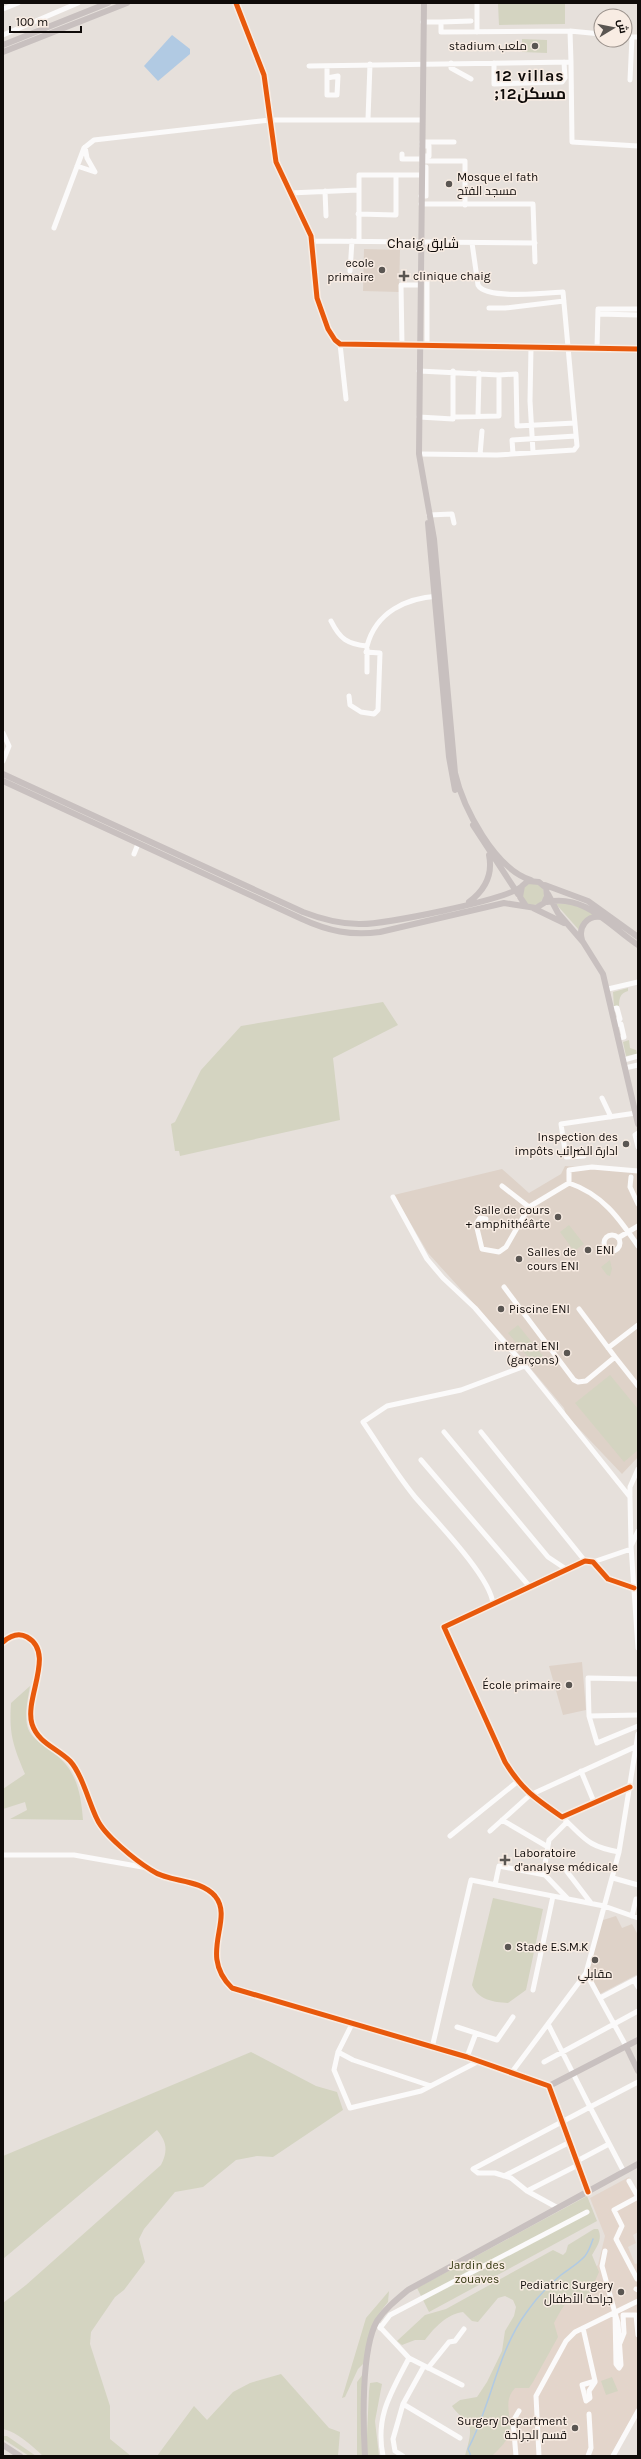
<svg xmlns="http://www.w3.org/2000/svg" width="641" height="2459" font-family="Karla,Cairo,sans-serif">
  <style>
    .built { fill: #ded2c8 }
    .medical { fill: #e3d5cb }
    .green { fill: #d4d4c1 }
    .water { fill: #b1cae3 }
    .lines { fill: none; stroke-linecap: round; stroke-linejoin: round }
    .stream { stroke: #b1cae3; stroke-width: 1.5 }
    .minor { stroke: #fbfafa; stroke-width: 5 }
    .major { stroke: #c8c0bf; stroke-width: 6 }
    .cycleway-casing { stroke: #f8ece3; stroke-width: 8 }
    .cycleway { stroke: #e8590c; stroke-width: 5 }
    .poi-dot { fill: #5a5652; stroke: #f8ece3; stroke-width: 1.5 }
    .labels { text-anchor: middle; stroke-width: 3; stroke-linejoin: round; paint-order: stroke }
    .poi-label { font-size: 12px; fill: #0f0b09; stroke: #f8ece3; text-anchor: end }
    .park-label { font-size: 12px; fill: #343811; stroke: #f8ece3 }
    .quarter-label { font-size: 14px; fill: #0f0b09; stroke: #f8ece3 }
    .district-label { font-size: 16px; font-weight: bold; letter-spacing: 1px; fill: #0f0b09; stroke: #f8ece3 }
  </style>
  <rect width="100%" height="100%" fill="#e6e0db"/>
  <path class="built" d="M364,249L400,250L399,292L363,291Z
    M565,1166L638,1171V1457L622,1474L566,1415L564,1408L505,1338L428,1253L394,1195L502,1169L529,1193L561,1174Z
    M582,1662L586,1710L563,1715L549,1666Z
    M616,1916L622,1928L632,1924L638,1935V1974L600,1994L588,1970L600,1921Z"/>
  <path class="medical" d="M629,2177L638,2193V2232L633,2235L636,2243L628,2247L635,2264L638,2263V2406L610,2456H493L491,2413L560,2290L598,2265L605,2236L590,2198Z"/>
  <path class="green" d="M498,3H565V24L499,25Z
    M522,39L547,40V53L522,52Z
    M522 894a11 11 0 1 1 22 0a11 11 0 1 1-22 0Z
    M556,904H574L596,914L579,930Z
    M628,988V991C620,993 619,999 619,1006L614,1007L613,992Z
    M383,1002L398,1025L333,1058L340,1120L180,1156L179,1151H175L171,1124L175,1122L201,1070L241,1026Z
    M629,1040L630,1048L636,1050L637,1054L626,1056L623,1042Z
    M569,1225L584,1244L574,1251L560,1232Z
    M610,1260L612,1269L610,1276L607,1275L601,1267Z
    M518,1325L543,1356L534,1364L508,1333Z
    M610,1375L638,1409V1450L624,1462L575,1403Z
    M30,1686C28,1699 22,1722 31,1734C37,1742 48,1748 55,1754C77,1771 81,1794 83,1820L10,1819L27,1810L25,1802L3,1809V1789L25,1774C13,1745 9,1735 11,1703Z
    M493,1898L543,1909L526,1990L508,2003C493,2002 478,2000 472,1985Z
    M251,2052L316,2086L337,2092L343,2110L273,2157L257,2156L236,2160L203,2187L175,2192L144,2229L139,2239L145,2262L124,2290L115,2297L91,2332L90,2344L110,2406V2439L131,2456H43C31,2445 19,2433 3,2429V2303L26,2285L161,2165C168,2151 167,2142 157,2130L3,2259V2156Z
    M587,2196L597,2221L429,2312L417,2288Z
    M594,2229H598C603,2239 597,2246 592,2255L599,2272L588,2297L585,2301C581,2299 579,2296 577,2296C569,2293 558,2316 554,2323L558,2337L533,2382L529,2388H515C503,2401 511,2414 510,2430C509,2440 499,2449 492,2456H465C467,2447 474,2430 467,2422C462,2416 456,2413 452,2406L460,2400L477,2397L487,2382L502,2351L505,2331L514,2316L516,2307L513,2300L505,2296L498,2298L478,2322L472,2321L463,2312C447,2314 434,2328 425,2340H415L402,2345L397,2341L425,2315L446,2309L553,2250L563,2255L566,2252L568,2245Z
    M389,2291L388,2302L380,2312L364,2363L358,2369L345,2397L342,2398L366,2318Z
    M281,2374L329,2428L340,2432L338,2456H157L194,2406L207,2420L233,2392L250,2383Z
    M363,2374V2456H357V2382Z
    M612,2377L618,2391L606,2395L601,2381Z
    M377,2382L382,2384L375,2421L379,2456H366L369,2391L370,2383Z
    M3,2436H7L36,2456H29L3,2439Z"/>
  <path class="water" d="M172,35L190,49V54L158,81L144,66Z"/>
  <g class="lines">
    <path class="stream" d="M471,2456L468,2449C491,2406 497,2353 526,2313C535,2300 549,2285 561,2275C569,2269 579,2263 585,2256C589,2251 591,2245 593,2239"/>
    <path class="minor" d="M236,3L264,75L276,162L311,236L317,298L328,329L335,340L340,344L638,349
      M477,3V32
      M3,9L18,3
      M423,22H441V32L570,31
      M441,22L471,21
      M3,35L78,3
      M625,37H638
      M571,62L572,142L638,146
      M451,63V68L471,79
      M494,63V84L562,82L565,78L564,62
      M309,66L571,62L570,31L601,34
      M327,78L338,76L337,95H327V66
      M630,80L632,37
      M368,119L370,64
      M422,142H454
      M422,146H429V156H422
      M402,154V159H422
      M422,161H465V205
      M77,166L95,172L87,158L85,147
      M325,191L326,216
      M290,193L358,190
      M421,196H426V167H422
      M421,204H533L535,262
      M358,214L396,215V175
      M54,228L84,148L94,140L270,120H421
      M312,241L535,243
      M359,241V175H422
      M350,271L352,241
      M421,275H427V345
      M489,308H505L564,301
      M598,314L638,315
      M340,344L346,399
      M402,345L401,285H421
      M531,347L530,401L533,452
      M597,348L598,309H638
      M419,371L499,375V416L453,417
      M499,375L516,374L517,426L575,423
      M478,416L479,373
      M419,417L453,419V371
      M419,454L497,455L574,450L577,446L563,292C547,293 486,300 478,285L472,243
      M513,454L512,440L576,436
      M480,455L482,431
      M429,515L452,514L454,523
      M331,621C340,639 347,644 367,646C376,612 406,598 438,596
      M367,649V672
      M349,696L350,705L361,712L374,714L378,710L380,653L366,652
      M3,733L9,746L3,761
      M134,854L138,844
      M608,989L638,982
      M613,1009L617,1008L620,1019L615,1020
      M616,1025L621,1024L624,1037L619,1038
      M624,1060L638,1056
      M625,1068L638,1065
      M602,1098L611,1117
      M638,1133L635,1135L638,1147
      M584,1156L566,1157L561,1124L636,1113
      M631,1177L630,1187L638,1204
      M569,1183C602,1194 619,1218 638,1246
      M502,1186L529,1207
      M393,1197L427,1259L443,1278L475,1308L525,1366L630,1497L631,1546
      M486,1219L480,1218L476,1224L482,1249L499,1252L506,1247L529,1207L569,1183V1170L592,1167L638,1171
      M604 1243a8 8 0 1 1 16 0a8 8 0 1 1-16 0Z
      M618,1238L638,1226
      M504,1287L574,1380L578,1382L586,1381L615,1357L638,1386
      M579,1309L615,1357
      M608,1348L638,1325
      M444,1432L548,1557L566,1569
      M481,1432L585,1561
      M421,1460L530,1587
      M630,1496V1487L638,1469
      M638,1531L631,1546L638,1648
      M593,1562L631,1549
      M493,1604C491,1577 434,1519 415,1497C396,1474 380,1447 363,1422L387,1406L461,1390L525,1366
      M3,1642C10,1636 18,1632 27,1637C56,1653 24,1698 32,1724C38,1743 57,1748 70,1761C82,1774 89,1803 97,1819C104,1835 135,1860 151,1870C169,1883 199,1878 215,1896C235,1920 197,1954 232,1988L467,2057L549,2086L588,2192
      M638,1679L588,1678L589,1716L597,1743L638,1726
      M589,1716L638,1715
      M581,1771L594,1802
      M630,1787L562,1817C535,1798 522,1790 505,1762L444,1627L585,1561L593,1562L608,1579L634,1588
      M562,1817C585,1838 586,1846 619,1852
      M502,1820L548,1847
      M567,1822L549,1840L544,1870L545,1875L568,1899
      M490,1831L530,1795L637,1746
      M450,1836L517,1782
      M3,1855H74L148,1868
      M565,1869L591,1903
      M613,1878L638,1885
      M495,1885L499,1866L545,1875
      M632,1916L636,1899
      M586,1973L626,2046
      M634,1980L638,1987
      M533,1990L553,1896
      M600,1998L638,1978
      M352,2024L338,2052L334,2070L350,2108L421,2091L479,2061
      M548,2024L590,2107L638,2082
      M457,2027L497,2040L513,2017
      M432,2048L471,1880L604,1906L638,1918
      M338,2052L353,2060L431,2086
      M467,2057L476,2033
      M544,2062L638,2011
      M512,2072L586,1973L619,1852L638,1734
      M577,2161L609,2144
      M504,2176L570,2142
      M629,2181L638,2197L614,2210L622,2226L616,2239L637,2279
      M527,2191L578,2165
      M558,2208L527,2191L511,2178L495,2173H478L473,2169L590,2107L624,2172
      M605,2251L602,2266L615,2313
      M636,2289L638,2290
      M615,2313L618,2323L621,2365L619,2368L616,2364Z
      M636,2315L638,2335
      M379,2326L409,2358L462,2385
      M380,2328L390,2315L587,2212
      M583,2328L595,2381L582,2385L586,2401L590,2398L589,2391L595,2382
      M620,2343L624,2333L623,2315H636
      M424,2366L403,2404L460,2438
      M428,2368L449,2342L455,2341L464,2329
      M403,2404L393,2439L395,2451L403,2456
      M383,2456C375,2416 391,2393 409,2358
      M516,2456L513,2421L519,2411
      M539,2456L536,2396L566,2341L575,2332L638,2301
      M588,2456L591,2448L589,2414
      M613,2456L638,2411"/>
    <path class="major" d="M424,3L419,454L434,539L455,773C463,808 495,869 531,880
      M3,45L108,3
      M3,52L127,3
      M428,523L449,757L455,790
      M3,774L303,912C321,919 339,924 359,924C383,925 505,900 521,887
      M3,781L302,919C328,931 351,936 380,932L504,903L536,908L544,903L547,896L546,888L539,882L528,881L522,886L520,897L526,906
      M473,825L518,894
      M545,885L588,901L638,937
      M548,894L558,913L583,942L603,974L638,1124
      M469,902C485,890 493,874 489,855
      M547,902C586,894 609,926 638,945
      M533,908L564,923
      M582,940C578,927 587,915 601,917
      M626,2046L638,2071
      M549,2086L638,2040
      M3,2445L20,2456
      M365,2456C363,2423 361,2349 377,2321C385,2309 396,2300 408,2290L638,2164"/>
    <defs>
      <path id="cycleway" d="M236,3L264,75L276,162L311,236L317,298L328,329L335,340L340,344L638,349
        M3,1642C10,1636 18,1632 27,1637C56,1653 24,1698 32,1724C38,1743 57,1748 70,1761C82,1774 89,1803 97,1819C104,1835 135,1860 151,1870C169,1883 199,1878 215,1896C235,1920 197,1954 232,1988L467,2057L549,2086L588,2192
        M630,1787L562,1817C535,1798 522,1790 505,1762L444,1627L585,1561L593,1562L608,1579L634,1588"/>
    </defs>
    <use href="#cycleway" class="cycleway-casing"/>
    <use href="#cycleway" class="cycleway"/>
  </g>
  <g class="poi-dot">
    <circle cx="535" cy="46" r="4"/>
    <circle cx="449" cy="184" r="4"/>
    <circle cx="382" cy="270" r="4"/>
    <path d="M402 270h4v4h4v4h-4v4h-4v-4h-4v-4h4z"/>
    <circle cx="626" cy="1144" r="4"/>
    <circle cx="558" cy="1217" r="4"/>
    <circle cx="588" cy="1250" r="4"/>
    <circle cx="519" cy="1259" r="4"/>
    <circle cx="501" cy="1309" r="4"/>
    <circle cx="567" cy="1353" r="4"/>
    <circle cx="569" cy="1685" r="4"/>
    <path d="M503 1854h4v4h4v4h-4v4h-4v-4h-4v-4h4z"/>
    <circle cx="508" cy="1947" r="4"/>
    <circle cx="595" cy="1960" r="4"/>
    <circle cx="621" cy="2292" r="4"/>
    <circle cx="575" cy="2428" r="4"/>
  </g>
  <g class="labels">
    <g class="poi-label">
      <text x="527" y="50">stadium ملعب</text>
      <text x="457" y="181" text-anchor="start">Mosque el fath<tspan x="457" dy="14">مسجد الفتح</tspan></text>
      <text x="374" y="267">ecole<tspan x="374" dy="14">primaire</tspan></text>
      <text x="413" y="280" text-anchor="start">clinique chaig</text>
      <text x="618" y="1141">Inspection des<tspan x="618" dy="14">impôts ادارة الضرائب</tspan></text>
      <text x="550" y="1214">Salle de cours<tspan x="550" dy="14">+ amphithéârte</tspan></text>
      <text x="596" y="1254" text-anchor="start">ENI</text>
      <text x="527" y="1256" text-anchor="start">Salles de<tspan x="527" dy="14">cours ENI</tspan></text>
      <text x="509" y="1313" text-anchor="start">Piscine ENI</text>
      <text x="559" y="1350">internat ENI<tspan x="559" dy="14">(garçons)</tspan></text>
      <text x="561" y="1689">École primaire</text>
      <text x="514" y="1857" text-anchor="start">Laboratoire<tspan x="514" dy="14">d'analyse médicale</tspan></text>
      <text x="516" y="1951" text-anchor="start">Stade E.S.M.K</text>
      <text x="595" y="1978" text-anchor="middle">مقابلي</text>
      <text x="613" y="2289">Pediatric Surgery<tspan x="613" dy="14">جراحة الأطفال</tspan></text>
      <text x="567" y="2425">Surgery Department<tspan x="567" dy="14">قسم الجراحة</tspan></text>
    </g>
    <g class="park-label">
      <text x="477" y="2269">Jardin des<tspan x="477" dy="14">zouaves</tspan></text>
    </g>
    <g class="quarter-label">
      <text x="423" y="248">Chaig شايق</text>
    </g>
    <g class="district-label">
      <text x="530" y="81">12 villas<tspan x="530" dy="18">;12مسكن</tspan></text>
    </g>
  </g>
  <rect width="641" height="2459" fill="none" stroke="#0f0b09" stroke-width="8"/>
  <g transform="translate(613 28) rotate(80)"><circle r="19" fill="#f8ece3" stroke="#9b928c"/>
  <path d="M0-3L7 15L0 10L-7 15Z" fill="#5a5652"/>
  <text y="-6" font-size="11" font-weight="bold" text-anchor="middle" fill="#0f0b09">ش</text>
  </g>
  <path d="M10 26v6h71v-6" fill="none" stroke="#0f0b09" stroke-width="2"/>
  <text x="16" y="26" font-size="12" fill="#0f0b09" stroke="#f8ece3" stroke-width="3" paint-order="stroke">100 m</text>
</svg>
